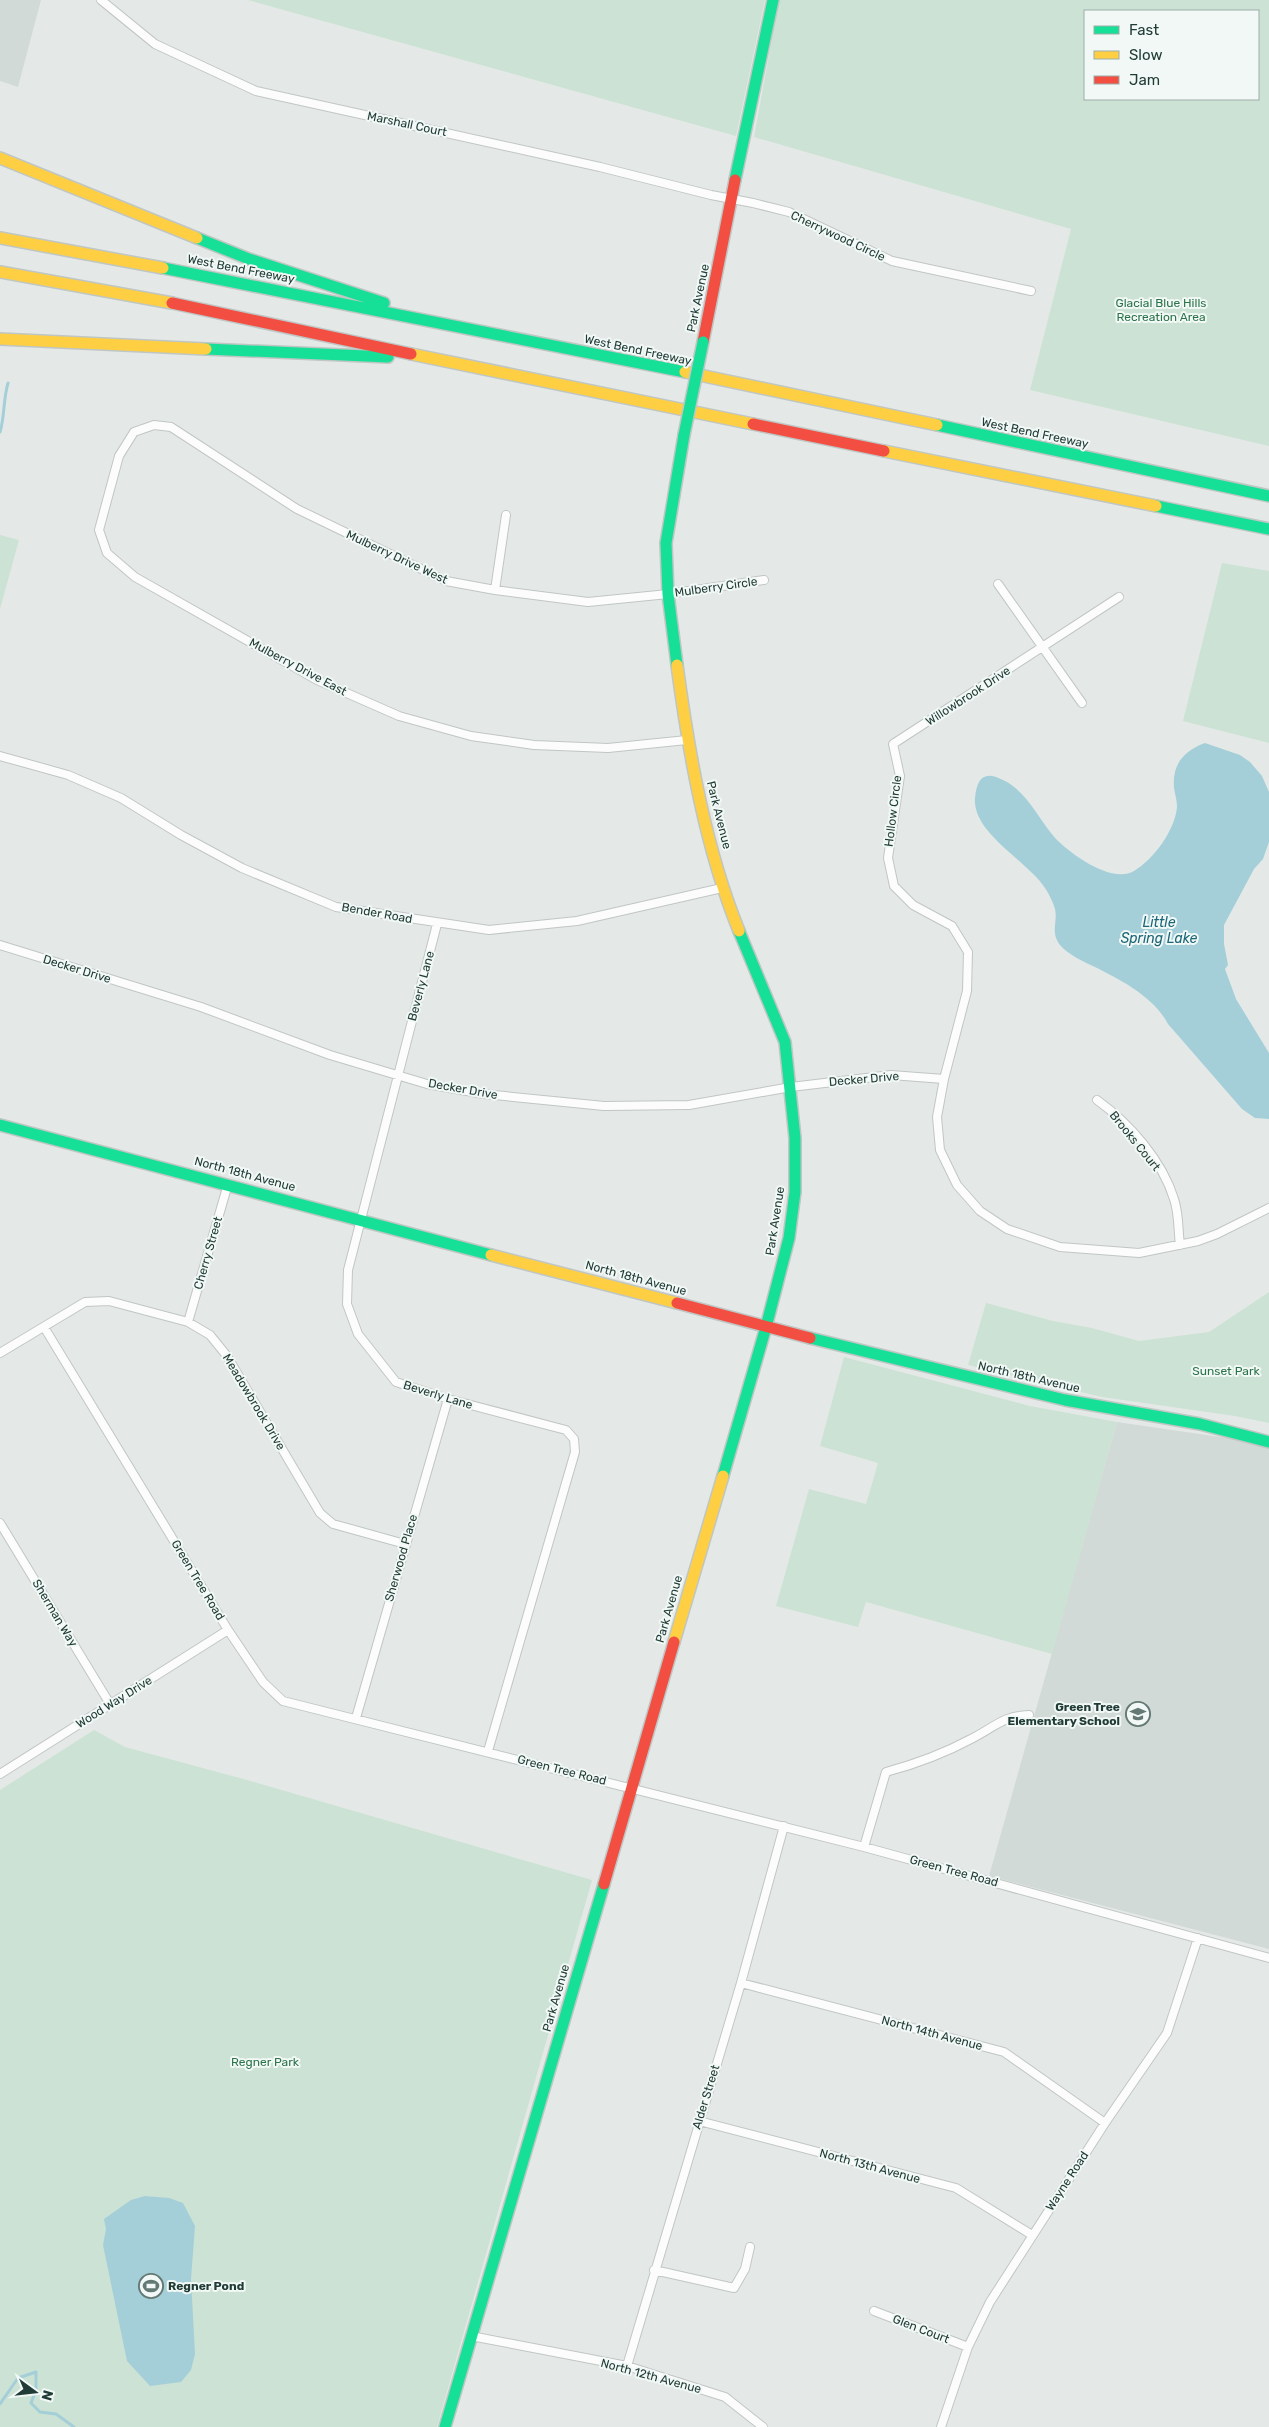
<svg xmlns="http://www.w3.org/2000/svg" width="1269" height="2427" font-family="Rubik,sans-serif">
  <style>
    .built { fill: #d1dad7 }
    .green { fill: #cce2d4; fill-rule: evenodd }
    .water { fill: #a4cfd8 }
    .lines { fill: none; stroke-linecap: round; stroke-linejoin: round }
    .stream { stroke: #a4cfd8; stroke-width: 3 }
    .street-casing { stroke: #c1c6c4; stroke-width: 10 }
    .fast-casing { stroke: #bfc6c4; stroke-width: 14 }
    .slow-casing { stroke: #bfc6c4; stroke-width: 14 }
    .jam-casing { stroke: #bfc6c4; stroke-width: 14 }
    .street { stroke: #fbfcfb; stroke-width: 8 }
    .fast { stroke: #16e098; stroke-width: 11 }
    .slow { stroke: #ffcf43; stroke-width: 11 }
    .jam { stroke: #f24e42; stroke-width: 11 }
    .fast-bridge-casing { stroke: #bfc6c4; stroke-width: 14; stroke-linecap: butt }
    .fast-bridge { stroke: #16e098; stroke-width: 11 }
    .labels { text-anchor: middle; stroke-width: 4; stroke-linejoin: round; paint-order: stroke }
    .street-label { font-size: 12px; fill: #213c36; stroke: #f1f8f5 }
    .park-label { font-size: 12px; fill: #2b7349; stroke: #f1f8f5 }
    .poi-label { font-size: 12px; font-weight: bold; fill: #213c36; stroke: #f1f8f5; text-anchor: end }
    .water-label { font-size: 14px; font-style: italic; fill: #1b6678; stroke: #f1f8f5 }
  </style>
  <rect width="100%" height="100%" fill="#e4e9e7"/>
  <path class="built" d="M0,0H41L18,87L0,81Z
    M1117,1422L1234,1439L1269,1447V1949L989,1876Z"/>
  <path class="green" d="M248,0H765L736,136Z
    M779,0H1269V446L1030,390L1071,229L754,137ZM1085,11H1258V99H1085Z
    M0,535L19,540L0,609Z
    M1222,563L1269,571V743L1183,721Z
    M1269,1292V1423L1235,1416L1102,1397L968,1365L986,1303L1053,1321L1092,1328L1139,1341L1209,1332Z
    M844,1357L1030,1406L1117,1422L1052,1654L866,1602L858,1627L776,1606L809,1489L866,1504L878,1463L820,1446Z
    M94,1730L125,1747L247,1780L592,1880L437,2427H0V1790Z"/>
  <path class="water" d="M1205,743L1240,755L1250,762L1262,776L1269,792V842L1263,859L1254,869L1224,925V944L1228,965L1225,969L1236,999L1269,1053V1119L1255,1118L1242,1109L1168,1024C1154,997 1121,980 1095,967C1084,962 1067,954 1060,945C1050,932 1058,922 1055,909C1053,902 1049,894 1045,888C1028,861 972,833 975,798C977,778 984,770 1003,780C1027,791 1039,820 1056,839C1072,855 1112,884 1134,871C1154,859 1175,830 1177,807C1177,801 1175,794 1174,788C1172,765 1183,751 1205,743Z
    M145,2196L169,2198L183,2203L195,2226L191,2279L195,2354L191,2370L181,2382L150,2386L127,2361L103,2245L106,2229L104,2219L131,2200Z"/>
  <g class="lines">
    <path class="stream" d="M0,432C5,415 3,400 8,383
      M0,2404L18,2378L36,2372V2390L31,2403L40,2412L56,2414L74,2427"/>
    <defs>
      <path id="street" d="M101,0L155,44L256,91L600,167L711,195L753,203L789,212L892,261L1031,291
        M998,584L1082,703
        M495,590L506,515
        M1119,597L893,744L900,776L888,858L894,886L913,905L952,926L968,952L967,991L944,1079L937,1117L940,1150L957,1185L980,1211L1007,1229L1060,1247L1139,1253L1198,1241L1217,1234L1269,1208
        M687,740L608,748L534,745L471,736L399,716L317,680L135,577L107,553L99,530L119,456L134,432L154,425L171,427L297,509L446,581L495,590L588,602L668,594L764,580
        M0,756L68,775L121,798L181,835L242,868L336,907L489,930L577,921L722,888
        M437,924L348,1270L347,1304L358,1334L396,1382L448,1399L566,1430L574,1439L575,1452L488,1751
        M0,945L201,1007L330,1055L427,1084L484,1094L604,1106L689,1105L791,1087L891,1075L944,1079
        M1097,1100C1129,1123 1162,1160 1174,1199C1179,1213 1178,1230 1180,1245
        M188,1322L228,1184
        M44,1327L228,1630L263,1682L283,1701L864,1847L1269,1958
        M0,1353L85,1302L109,1301L188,1322L210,1335L227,1356L320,1513L333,1524L405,1544
        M0,1523L110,1704
        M356,1718L448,1399
        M0,1774L228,1630
        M864,1847L886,1772C916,1764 945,1753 973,1738C996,1726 1003,1716 1029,1715
        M741,1983L1004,2052L1105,2123
        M699,2121L956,2188L1032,2235
        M654,2270L734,2288L745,2269L750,2247
        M874,2311L968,2347
        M471,2336L627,2366L725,2397L763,2427
        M627,2366L741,1983L784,1826
        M941,2427L968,2347L990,2302L1105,2123L1167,2033L1198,1938"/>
      <path id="fast" d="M735,180L773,0
        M197,238L249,259L384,303
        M163,268L685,372
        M206,349L388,357
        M937,425L1269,496
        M1156,506L1269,529
        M677,665L668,594L666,543L684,435
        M0,1125L491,1255
        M810,1338L1065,1400L1200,1424L1269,1442
        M723,1476L766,1327L789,1238L795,1192V1138L785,1042L739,931
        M445,2427L604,1884"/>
      <path id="slow" d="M0,158L197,238
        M0,238L163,268
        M0,272L172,303
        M0,339L206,349
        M411,354L753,424
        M685,372L937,425
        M884,451L1156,506
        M677,665C689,754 705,847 739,931
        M491,1255L677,1303
        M674,1642L723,1476"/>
      <path id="jam" d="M172,303L411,354
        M703,342L735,180
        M753,424L884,451
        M677,1303L810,1338
        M604,1884L674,1642"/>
    </defs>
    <use href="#street" class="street-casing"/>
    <use href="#fast" class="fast-casing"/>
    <use href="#slow" class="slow-casing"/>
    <use href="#jam" class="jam-casing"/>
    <use href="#street" class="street"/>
    <use href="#fast" class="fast"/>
    <use href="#slow" class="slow"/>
    <use href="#jam" class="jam"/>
    <defs>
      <path id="fast-bridge" d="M684,435L703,342"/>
    </defs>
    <use href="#fast-bridge" class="fast-bridge-casing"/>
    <use href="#fast-bridge" class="fast-bridge"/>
  </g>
  <defs>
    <symbol id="school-ring" viewBox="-11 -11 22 22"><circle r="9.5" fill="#f1f8f5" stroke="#657974" stroke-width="1.5"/><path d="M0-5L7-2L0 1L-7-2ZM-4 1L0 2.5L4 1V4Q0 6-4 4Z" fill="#657974"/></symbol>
    <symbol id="stadium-ring" viewBox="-11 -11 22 22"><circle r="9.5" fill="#f1f8f5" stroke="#657974" stroke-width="1.5"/><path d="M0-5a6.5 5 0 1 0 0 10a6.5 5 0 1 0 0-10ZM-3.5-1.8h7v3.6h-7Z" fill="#657974"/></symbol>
  </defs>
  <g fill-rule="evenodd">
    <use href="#school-ring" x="1124" y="1700" width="28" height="28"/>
    <use href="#stadium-ring" x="137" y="2272" width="28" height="28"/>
  </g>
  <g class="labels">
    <g class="street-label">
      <text transform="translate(407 124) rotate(12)" y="4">Marshall Court</text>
      <text transform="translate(838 236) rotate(25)" y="4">Cherrywood Circle</text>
      <text transform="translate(241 269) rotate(11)" y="4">West Bend Freeway</text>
      <text transform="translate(698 298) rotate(-78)" y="4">Park Avenue</text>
      <text transform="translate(638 350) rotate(12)" y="4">West Bend Freeway</text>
      <text transform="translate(1035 433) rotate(12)" y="4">West Bend Freeway</text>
      <text transform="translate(397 557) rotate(25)" y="4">Mulberry Drive West</text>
      <text transform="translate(716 587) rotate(-8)" y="4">Mulberry Circle</text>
      <text transform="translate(298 667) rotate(28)" y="4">Mulberry Drive East</text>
      <text transform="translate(968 696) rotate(-33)" y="4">Willowbrook Drive</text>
      <text transform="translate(893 811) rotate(-83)" y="4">Hollow Circle</text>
      <text transform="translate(719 815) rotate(76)" y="4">Park Avenue</text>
      <text transform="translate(377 913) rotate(10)" y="4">Bender Road</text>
      <text transform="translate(77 969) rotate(17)" y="4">Decker Drive</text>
      <text transform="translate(421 986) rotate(-75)" y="4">Beverly Lane</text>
      <text transform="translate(864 1079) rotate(-5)" y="4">Decker Drive</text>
      <text transform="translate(463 1089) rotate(10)" y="4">Decker Drive</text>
      <text transform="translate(1135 1141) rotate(51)" y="4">Brooks Court</text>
      <text transform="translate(245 1174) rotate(15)" y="4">North 18th Avenue</text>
      <text transform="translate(775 1221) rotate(-81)" y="4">Park Avenue</text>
      <text transform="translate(208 1253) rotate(-74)" y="4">Cherry Street</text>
      <text transform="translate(636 1278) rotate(15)" y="4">North 18th Avenue</text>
      <text transform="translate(1029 1377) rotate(13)" y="4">North 18th Avenue</text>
      <text transform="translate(438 1395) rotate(17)" y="4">Beverly Lane</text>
      <text transform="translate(254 1402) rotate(59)" y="4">Meadowbrook Drive</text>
      <text transform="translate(401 1558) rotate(-74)" y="4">Sherwood Place</text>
      <text transform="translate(198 1580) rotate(59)" y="4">Green Tree Road</text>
      <text transform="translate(669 1609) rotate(-74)" y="4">Park Avenue</text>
      <text transform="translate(55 1613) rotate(59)" y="4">Sherman Way</text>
      <text transform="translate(114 1702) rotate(-32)" y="4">Wood Way Drive</text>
      <text transform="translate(562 1770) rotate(14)" y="4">Green Tree Road</text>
      <text transform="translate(954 1871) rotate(15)" y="4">Green Tree Road</text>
      <text transform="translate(556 1998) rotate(-74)" y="4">Park Avenue</text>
      <text transform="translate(932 2033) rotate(15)" y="4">North 14th Avenue</text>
      <text transform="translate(706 2097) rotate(-73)" y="4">Alder Street</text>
      <text transform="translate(870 2166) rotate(15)" y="4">North 13th Avenue</text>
      <text transform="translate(1067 2181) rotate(-57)" y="4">Wayne Road</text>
      <text transform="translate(921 2329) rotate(21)" y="4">Glen Court</text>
      <text transform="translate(651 2376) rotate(15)" y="4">North 12th Avenue</text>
    </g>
    <g class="park-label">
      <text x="1161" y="307">Glacial Blue Hills<tspan x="1161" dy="14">Recreation Area</tspan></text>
      <text x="1226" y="1375">Sunset Park</text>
      <text x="265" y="2066">Regner Park</text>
    </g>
    <g class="poi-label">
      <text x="1120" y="1711">Green Tree<tspan x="1120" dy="14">Elementary School</tspan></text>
      <text x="168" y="2290" text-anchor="start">Regner Pond</text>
    </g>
    <g class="water-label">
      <text x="1159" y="927">Little<tspan x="1159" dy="16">Spring Lake</tspan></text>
    </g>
  </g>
  <rect x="1084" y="10" width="175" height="90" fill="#f1f8f5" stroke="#9eada9"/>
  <rect x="1094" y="26" width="25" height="8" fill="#16e098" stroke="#9eada9"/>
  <text x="1129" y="35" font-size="15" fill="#213c36">Fast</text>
  <rect x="1094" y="51" width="25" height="8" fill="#ffcf43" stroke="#9eada9"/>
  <text x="1129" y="60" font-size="15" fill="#213c36">Slow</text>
  <rect x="1094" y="76" width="25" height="8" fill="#f24e42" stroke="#9eada9"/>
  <text x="1129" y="85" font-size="15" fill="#213c36">Jam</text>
  <g transform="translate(35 2392) rotate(105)" stroke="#f1f8f5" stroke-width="4" paint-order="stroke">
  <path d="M0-4L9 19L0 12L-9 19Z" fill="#213c36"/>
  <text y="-8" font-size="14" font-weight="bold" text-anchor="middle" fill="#213c36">N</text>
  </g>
</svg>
